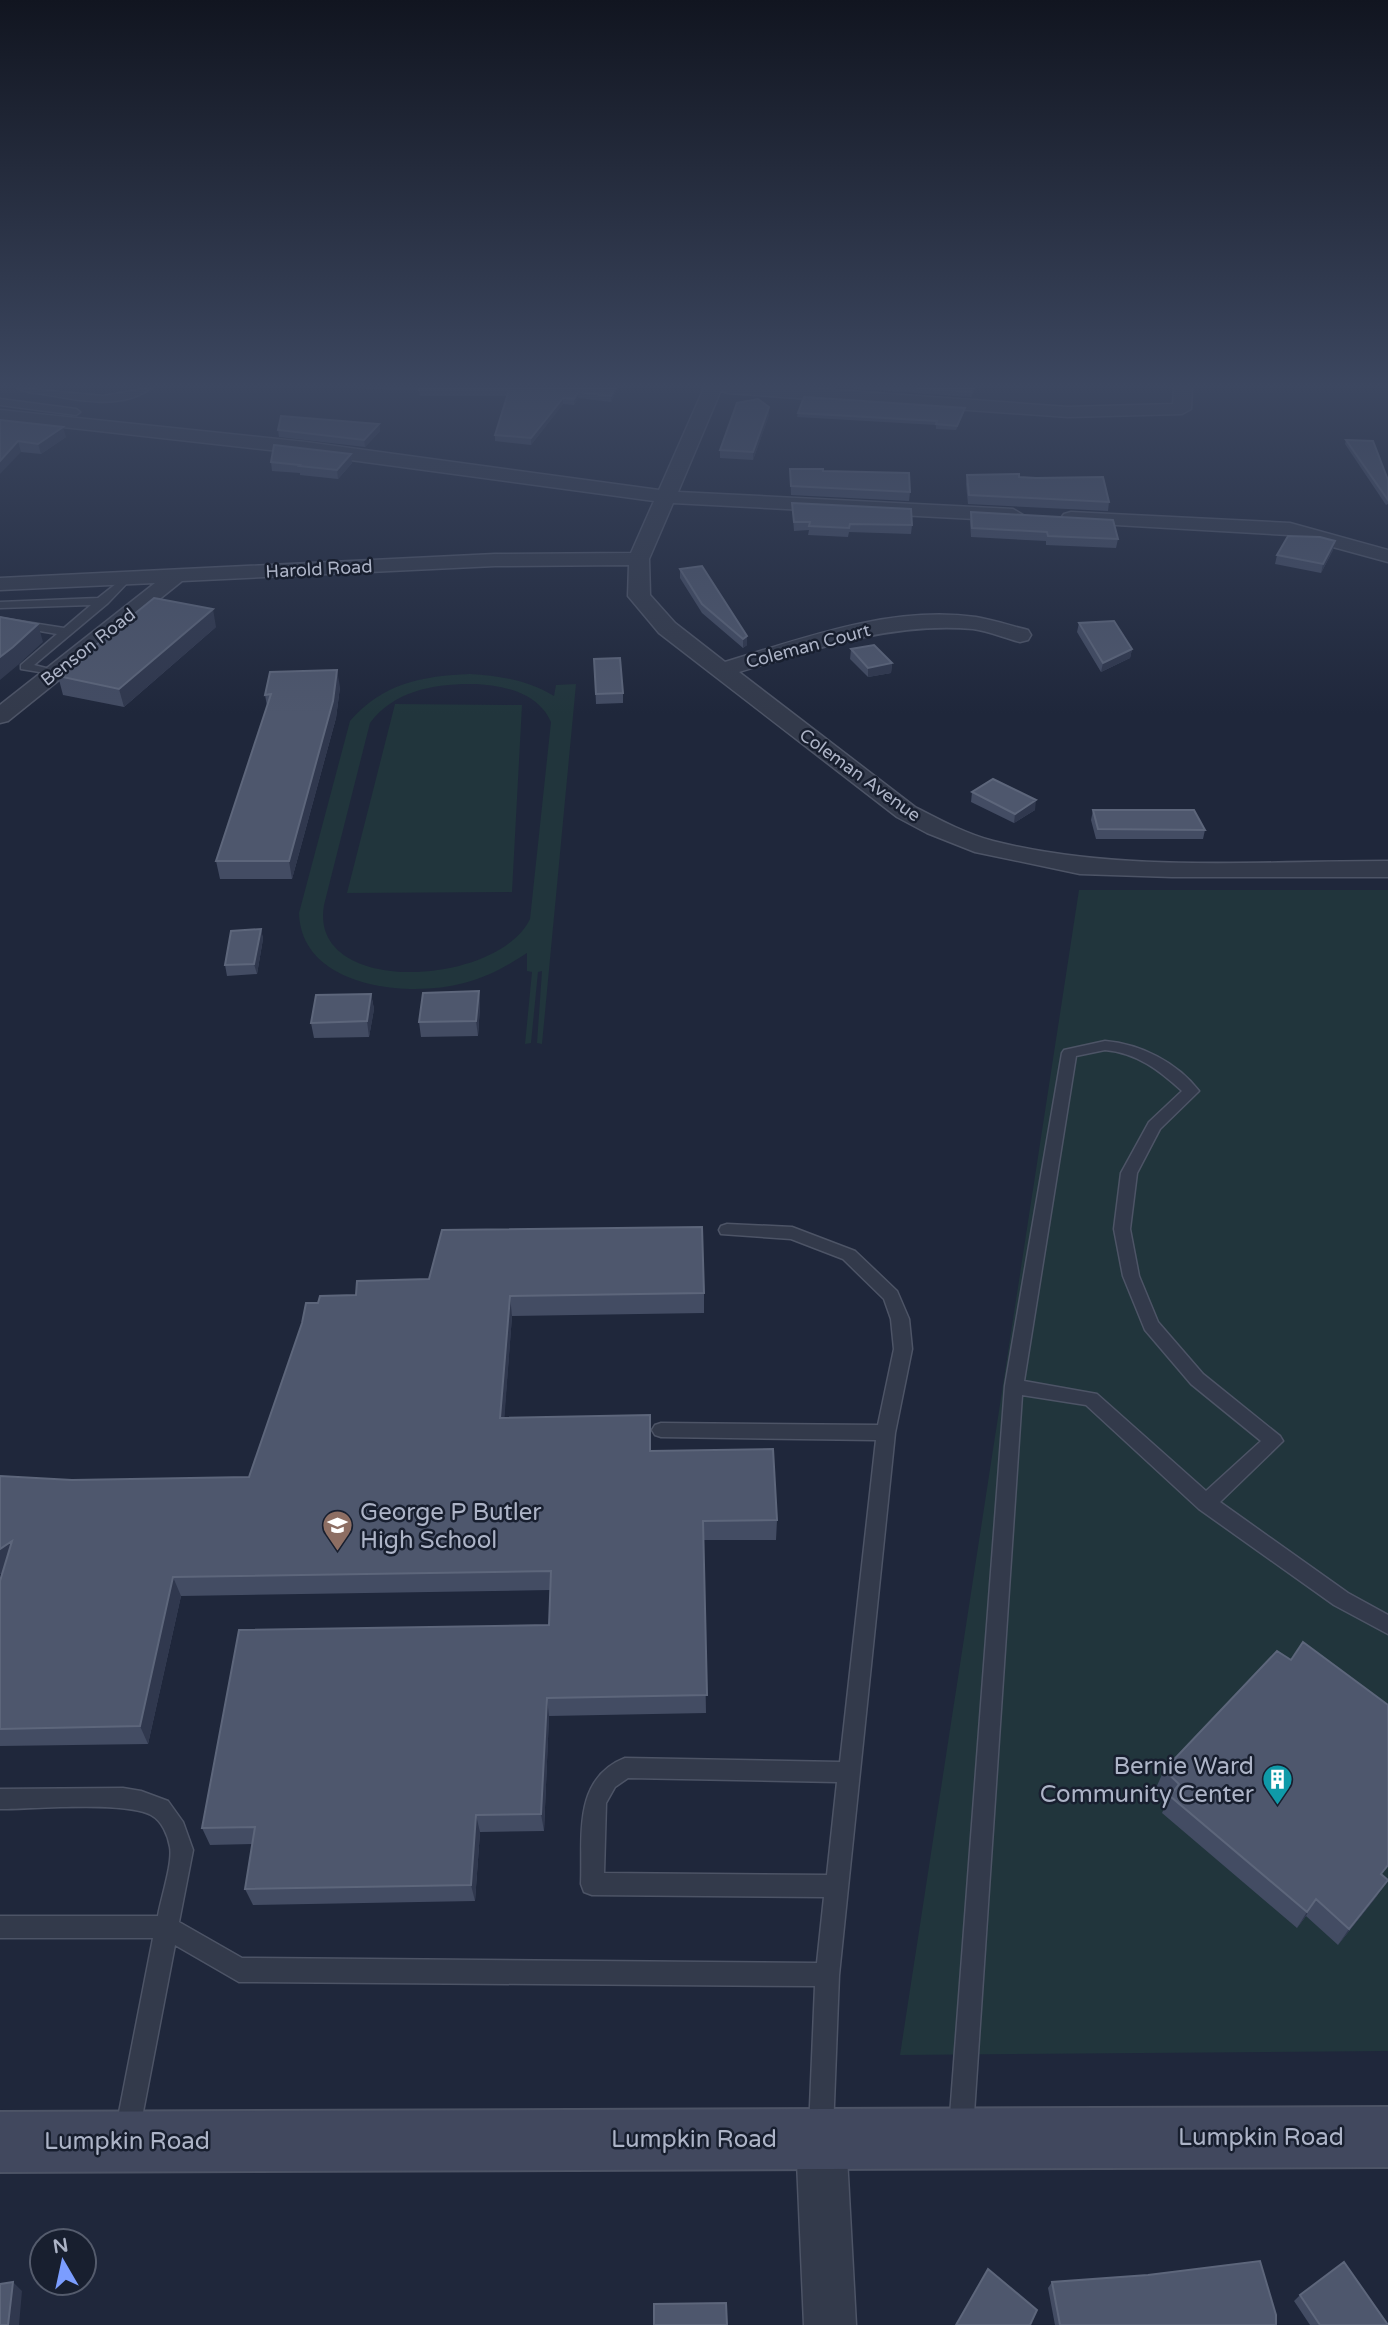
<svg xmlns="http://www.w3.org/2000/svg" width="1388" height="2325" font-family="'Varela Round',sans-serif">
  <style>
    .green { fill: #21353c; fill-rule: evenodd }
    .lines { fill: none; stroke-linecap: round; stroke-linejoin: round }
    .service-casing { stroke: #4d5466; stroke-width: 3 }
    .minor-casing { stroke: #4d5466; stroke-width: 3 }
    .secondary-casing { stroke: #4d5466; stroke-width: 4 }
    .service { fill: #333a4b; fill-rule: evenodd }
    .minor { fill: #333a4b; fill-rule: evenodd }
    .secondary { fill: #41485e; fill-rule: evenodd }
    .wall { fill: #434c63 }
    .shaded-wall { fill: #30384e }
    .building { fill: #4e576d; stroke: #5d667b; stroke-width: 2 }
    .labels { text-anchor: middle; stroke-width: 5; stroke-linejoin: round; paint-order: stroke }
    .far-street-label { font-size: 18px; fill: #adb4c7; stroke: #181f2f }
    .near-poi-label { font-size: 24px; fill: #adb4c7; stroke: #181f2f; text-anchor: start }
    .near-street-label { font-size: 24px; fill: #adb4c7; stroke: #181f2f }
  </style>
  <rect width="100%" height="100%" fill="#1f273b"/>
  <path class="green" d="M470,674C501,676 527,680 554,696L556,685L576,684L542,1044L537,1043L542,971L538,972L531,1043L525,1044L532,972L527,971V953C507,966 488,977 464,983C409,998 301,988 299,913L350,721C383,683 422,676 470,674ZM476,684C506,686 538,693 551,722L530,919C497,987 308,997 324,905L370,723C394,690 437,683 476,684Z
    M395,704L522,705L512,892L347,893Z
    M1079,890H1388V2051L900,2055Z"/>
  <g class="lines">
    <defs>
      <path id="service" d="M17,388L103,396L151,388C123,409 81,401 49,395C38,393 26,393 17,388Z
        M0,399L76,409L80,412L76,415L0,405Z
        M126,576L131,579L108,603L34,665L58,671V675L21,669V665L57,634L0,624V618L64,628L91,605L0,608V602L98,598Z
        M1105,1041C1140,1044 1177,1062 1199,1091L1160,1129L1137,1173L1130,1229L1139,1276L1158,1322L1203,1374L1280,1436L1283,1441L1220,1502L1348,1593L1388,1615V1634L1334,1605L1199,1509L1086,1405L1022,1395L973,2129L970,2138L961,2141L952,2138L949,2129L1005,1386L1062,1053L1064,1050ZM1105,1050C1137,1053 1159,1070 1182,1091L1149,1122L1121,1173L1114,1229L1123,1276L1145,1330L1191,1384L1261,1441L1206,1491L1097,1394L1024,1381L1076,1056Z
        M727,1224L792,1227L855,1251L897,1291L909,1319L912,1349L895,1433L839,1975L833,2130L830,2139L821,2142L812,2139L809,2130L815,1986L239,1982L175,1945L139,2133L136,2142L127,2145L118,2142L115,2133L153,1938H0V1916H158C161,1898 173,1863 170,1847C168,1835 162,1821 151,1815C126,1801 32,1809 0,1809V1789L123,1788L141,1791L168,1801L183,1822L193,1850L179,1922L242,1958L817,1963L824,1897L592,1895L584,1892L581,1884C583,1837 572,1779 625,1758L840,1762L876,1440L661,1437L655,1435L652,1430L655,1425L661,1423L878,1425L894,1349L891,1319L884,1299L843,1259L791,1239L721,1234L719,1230L721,1226ZM628,1778L837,1782L827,1875L604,1873L606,1803L615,1787Z"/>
      <path id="minor" d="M704,388H806L1068,407L1173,404L1174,388H1192L1191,409L1182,414L1068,417L728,393L721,390L678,492L1013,509L1023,515L1013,521L673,503L649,559L650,595L675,623L725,662C804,638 892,605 976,617C994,620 1011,626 1028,630L1031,635L1028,640L1020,642C1004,638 989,631 973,629C892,622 814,649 739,672L915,807C940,820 966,834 993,841C1121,873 1257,861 1388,861V877H1172L1080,874L975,852L927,833L897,817L659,633L628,596L629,565L495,566L182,581L8,721L0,723V705L155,583L0,590V578L495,554L631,553L654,501L306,454L0,420V410L306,442L659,490Z
        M1071,512L1290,523L1388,550V562L1289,535L1064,522L1061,518L1064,514Z
        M821,2113L838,2121L846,2138L856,2325H804L796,2138L804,2121Z"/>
      <path id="secondary" d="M1388,2107V2167L0,2172V2112Z"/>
    </defs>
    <use href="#service" class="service-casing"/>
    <use href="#minor" class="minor-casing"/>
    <use href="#secondary" class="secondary-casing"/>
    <use href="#service" class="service"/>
    <use href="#minor" class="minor"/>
    <use href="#secondary" class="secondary"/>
  </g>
  <path class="wall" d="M342,388H617L611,402L578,398L574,405L563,404L531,445L495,441V435L507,396H420L419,390Z
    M846,388H975L971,397Z
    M769,407V415L753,460L720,458V450Z
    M964,412L956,430L936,429V425L797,417L798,413Z
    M0,420L66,437L41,454L21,452Z
    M379,424L380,431L365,447L279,437L278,430Z
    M1346,440L1388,480V504L1386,505L1345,444Z
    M351,454L352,463L338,479L300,475V473L272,471L271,462Z
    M790,469L823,471L910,492L909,501L791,495Z
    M967,475L1019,477L1109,502L1108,511L968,504L966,484Z
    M792,503L912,525L911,534L849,532L848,537L808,535L809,530L794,531Z
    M971,512L1118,539L1116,548L1046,545V541L971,537L970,521Z
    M1333,550L1321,573L1275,564L1277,555Z
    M702,566L747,645L743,648L702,613L680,578V569Z
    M1079,623L1132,649L1130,658L1101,672L1077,632Z
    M216,627L124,707L63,695L58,676Z
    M851,649L892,663L891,673L868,677L850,659Z
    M594,659L623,693V703L596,704Z
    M340,687L336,718L292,879H220L216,861L267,706L265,695Z
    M972,792L1035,810L1014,823L971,802Z
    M1093,810L1205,830L1203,839H1096L1091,820Z
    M261,929L263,939L257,974L227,976L225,965Z
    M479,991L480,1006L478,1036L421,1037L419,1022Z
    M371,994L374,1009L369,1037L314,1038L311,1023Z
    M704,1293V1313L512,1316L504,1418L651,1451L777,1520L776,1540H703L706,1713L549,1716L544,1831L480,1832L475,1901L253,1905L245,1889L252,1844L210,1845L202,1828L549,1625L550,1590L181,1596L148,1744L0,1746V1581L3,1573L0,1574V1476L72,1480L249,1477L320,1296Z
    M1164,1770L1382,1875L1377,1896L1338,1945L1306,1916L1297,1928L1162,1813L1169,1798L1156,1788Z
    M1052,2282L1276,2325H1055L1048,2288Z
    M1300,2295L1388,2325H1310L1294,2301Z"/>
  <path class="shaded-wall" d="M615,388H617L611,402V396Z
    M578,392V398L574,405V399Z
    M563,398V404L531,445V438Z
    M769,407V415L753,460V452Z
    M379,424L380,431L365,447L364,440Z
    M63,427L66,437L41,454L38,444Z
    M18,441L21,452L0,474V461Z
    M351,454L352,463L338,479L337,470Z
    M1335,541L1333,550L1321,573L1323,564Z
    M213,609L216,627L124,707L119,689Z
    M38,624L43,642L18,665L0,680V657Z
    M747,636V645L743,648V639Z
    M1132,649L1130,658L1101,672L1103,663Z
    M892,663L891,673L868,677V668Z
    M337,670L340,687L336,718L292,879L289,861Z
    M1036,800L1035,810L1014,823L1015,814Z
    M261,929L263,939L257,974L254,964Z
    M479,991L480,1006L478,1036L476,1021Z
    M371,994L374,1009L369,1037L367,1021Z
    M510,1296L512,1316L503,1437L500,1418Z
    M12,1541L22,1560L0,1574V1549Z
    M173,1577L181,1596L148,1744L140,1726Z
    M547,1698L549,1716L544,1831L541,1814Z
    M476,1815L480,1832L475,1901L471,1885Z
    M1388,1880L1377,1896L1338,1945L1349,1929Z
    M1316,1899L1306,1916L1297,1928L1307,1912Z
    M13,2282L22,2291L19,2325H8Z"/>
  <path class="building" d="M419,388H615L611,396L578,392L574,399L563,398L531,438L495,435L509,390H419Z
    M916,388H973L971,392Z
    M804,397L965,408L957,426L936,424L937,421L798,413Z
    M758,399L769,407L753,452L720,450L737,403Z
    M281,416L379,424L364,440L278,430Z
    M0,420L63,427L38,444L18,441L0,461Z
    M1346,440L1373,441L1388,480V500Z
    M274,445L351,454L337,470L299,466L300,465L271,462Z
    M790,469H823V471L909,473L910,492L791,486Z
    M1019,474V477L1036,478L1103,477L1109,502L969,495L967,475Z
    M792,503L911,509L912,525L850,524L849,528L809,526L810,522H794Z
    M971,512L1113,520L1118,539L1048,536L1047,532L972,528Z
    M1288,536L1320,537L1335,541L1323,564L1277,555Z
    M702,566L747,636L743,639L702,604L680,569Z
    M154,598L213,609L119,689L58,676Z
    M0,617L38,624L13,647L0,657Z
    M1114,621L1132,649L1103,663L1079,623Z
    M874,645L892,663L868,668L851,649Z
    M620,658L623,693L596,694L594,659Z
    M337,670L333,701L289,861H216L271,694L265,695L270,672Z
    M993,779L1036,800L1015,814L972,792Z
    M1093,810H1194L1205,830L1098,829Z
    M261,929L254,964L225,965L231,931Z
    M479,991L476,1021L419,1022L423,993Z
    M371,994L367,1021L311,1023L316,995Z
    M702,1227L704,1293L510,1296L500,1418L650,1415V1451L773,1449L777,1520L703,1521L707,1695L547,1698L541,1814L476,1815L471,1885L245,1889L255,1827L202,1828L239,1630L549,1625L551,1571L173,1577L140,1726L0,1729V1581L12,1541L0,1549V1476L72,1480L249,1477L302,1323L306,1303H318L320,1296L356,1295L357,1281L429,1279L442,1230Z
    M1303,1642L1388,1705V1865L1381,1874L1388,1880L1349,1929L1316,1899L1307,1912L1170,1796L1179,1784L1164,1770L1277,1651L1291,1660Z
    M1260,2261L1276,2315V2325H1060L1052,2282L1148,2275Z
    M1344,2262L1388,2325H1320L1300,2295Z
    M988,2269L1037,2310L1030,2325H956Z
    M13,2282L8,2325H0V2284Z
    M726,2303L727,2325H654V2304Z"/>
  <linearGradient id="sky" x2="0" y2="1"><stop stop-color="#111520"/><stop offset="0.54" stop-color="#3c4760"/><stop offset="1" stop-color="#3c4760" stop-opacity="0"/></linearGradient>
  <rect width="1388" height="714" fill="url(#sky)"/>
  <defs>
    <symbol id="school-pin" viewBox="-11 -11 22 30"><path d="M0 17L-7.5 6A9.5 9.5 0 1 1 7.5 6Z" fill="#8d6e63" stroke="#181f2f"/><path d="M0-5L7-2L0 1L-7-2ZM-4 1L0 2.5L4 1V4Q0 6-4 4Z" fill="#fff"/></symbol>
    <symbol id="building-pin" viewBox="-11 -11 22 30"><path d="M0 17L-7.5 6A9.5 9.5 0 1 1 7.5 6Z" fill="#0f9aa8" stroke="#181f2f"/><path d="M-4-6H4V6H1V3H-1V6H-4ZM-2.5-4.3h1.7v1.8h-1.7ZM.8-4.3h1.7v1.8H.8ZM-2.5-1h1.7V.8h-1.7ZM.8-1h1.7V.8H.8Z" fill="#fff"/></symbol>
  </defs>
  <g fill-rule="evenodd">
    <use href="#school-pin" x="320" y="1508" width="35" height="47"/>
    <use href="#building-pin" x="1260" y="1762" width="35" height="47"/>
  </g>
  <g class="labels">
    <g class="far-street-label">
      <text transform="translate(319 569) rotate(-3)" y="6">Harold Road</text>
      <text transform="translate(808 646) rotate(-15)" y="6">Coleman Court</text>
      <text transform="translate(88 647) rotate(-38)" y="6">Benson Road</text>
      <text transform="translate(860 775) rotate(36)" y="6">Coleman Avenue</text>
    </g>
    <g class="near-poi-label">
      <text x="360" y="1520">George P Butler<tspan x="360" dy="28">High School</tspan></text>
      <text x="1254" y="1774" text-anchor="end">Bernie Ward<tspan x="1254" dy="28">Community Center</tspan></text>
    </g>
    <g class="near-street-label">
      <text x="1261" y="2145">Lumpkin Road</text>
      <text x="694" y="2147">Lumpkin Road</text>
      <text x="127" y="2149">Lumpkin Road</text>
    </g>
  </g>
  <g transform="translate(63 2262) rotate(351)"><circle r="33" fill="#181f2f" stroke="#545b6c" stroke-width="2"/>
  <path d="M0-5L12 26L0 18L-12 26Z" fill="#7b9dff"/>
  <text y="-10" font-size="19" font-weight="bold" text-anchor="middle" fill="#adb4c7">N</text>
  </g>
</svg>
